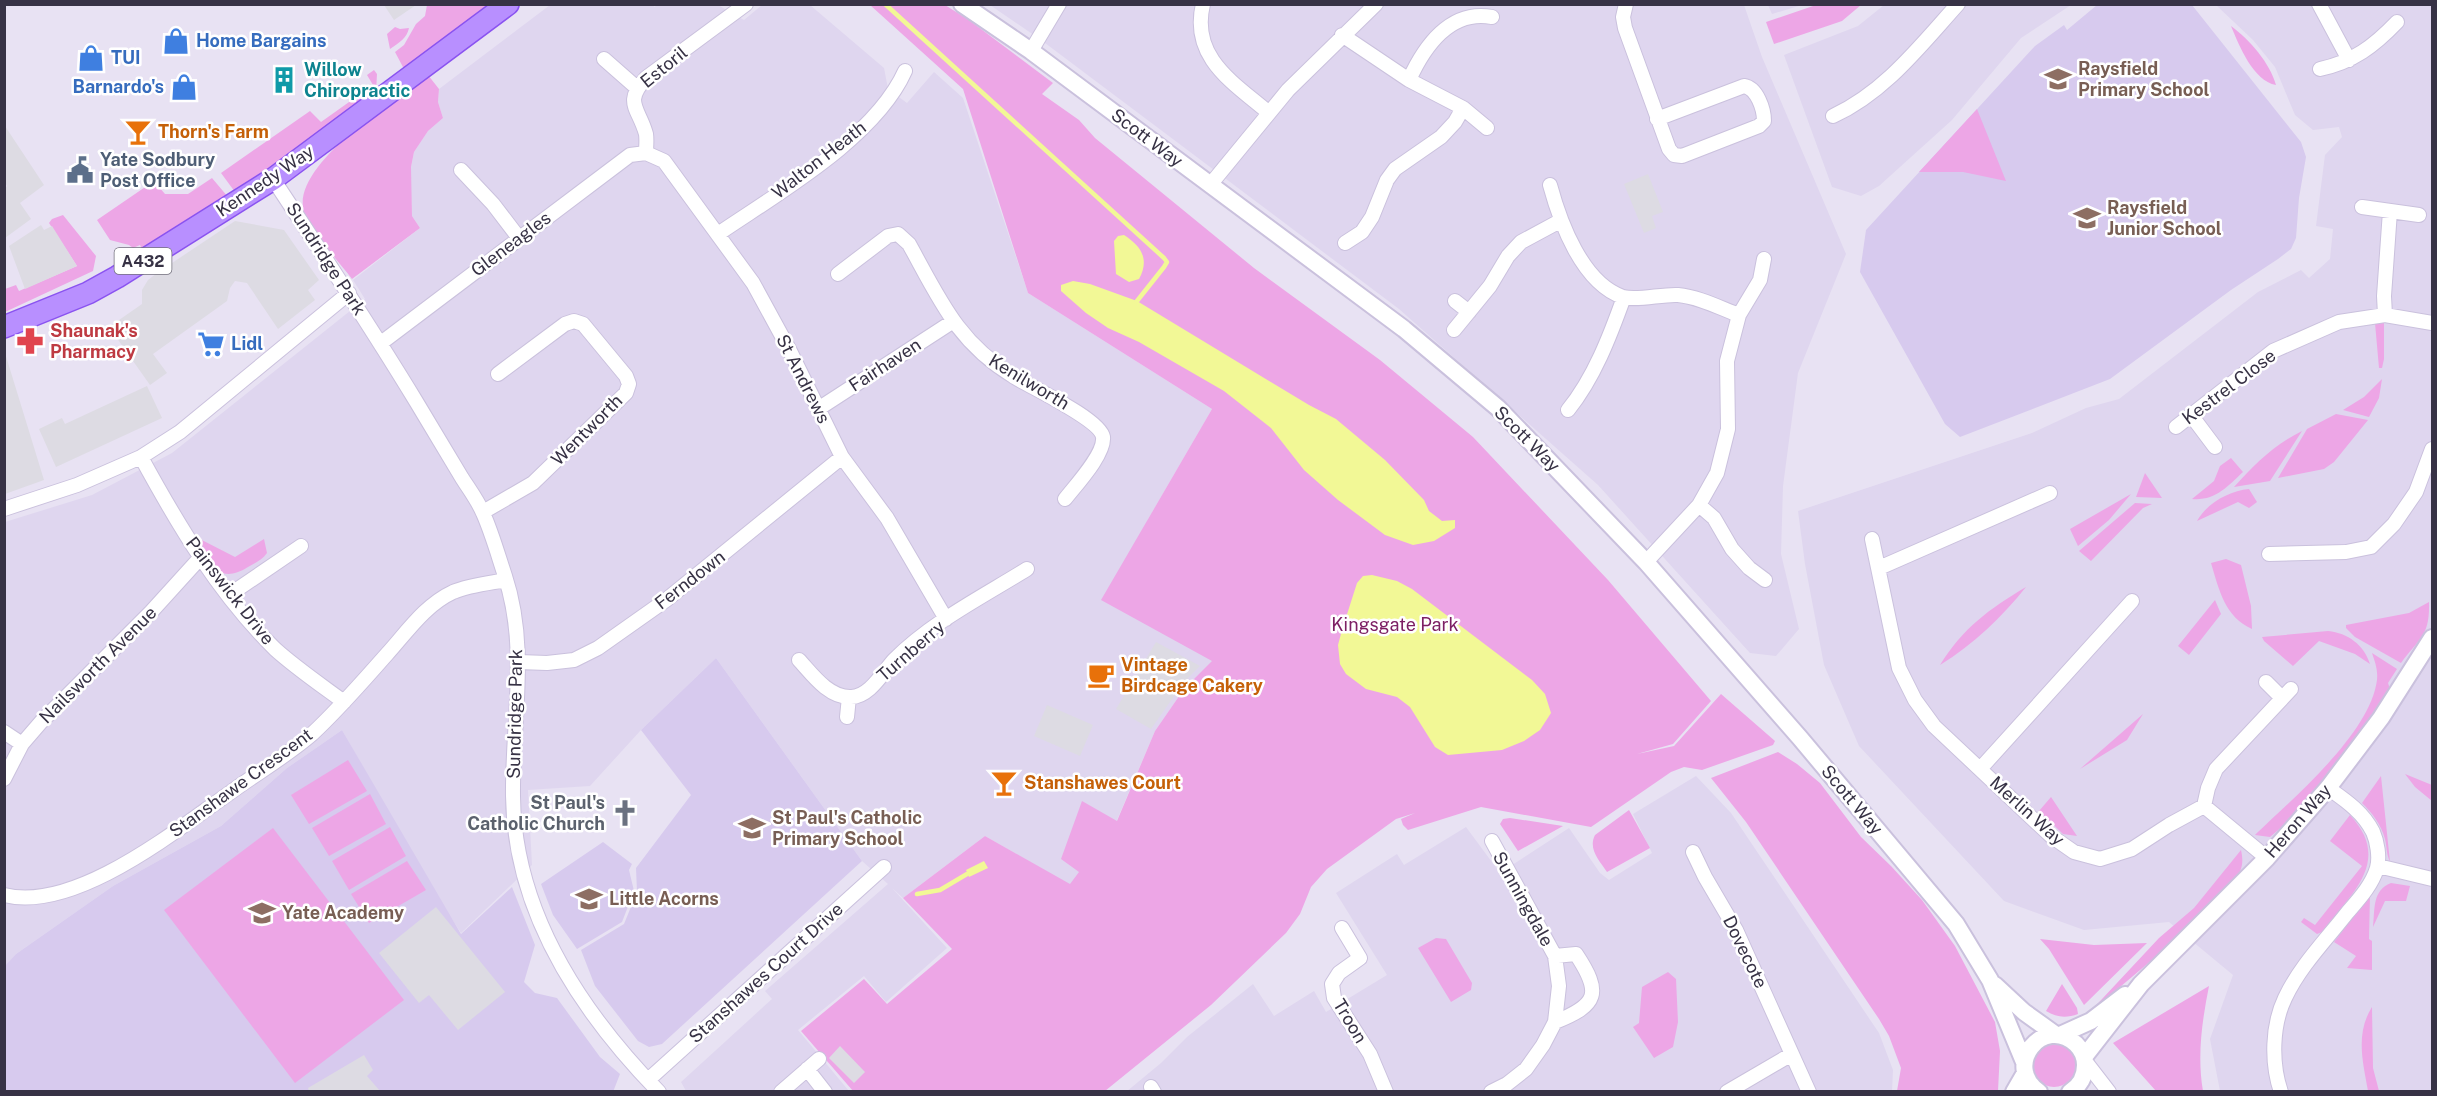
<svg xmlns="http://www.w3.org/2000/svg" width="2437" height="1096" font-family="'Public Sans',sans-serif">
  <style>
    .residential { fill: #dfd6ef }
    .education { fill: #d7caee }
    .green { fill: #eda6e6 }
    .parking { fill: #dddbe3 }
    .water { fill: #f2f896 }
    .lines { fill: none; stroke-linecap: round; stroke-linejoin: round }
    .stream { stroke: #f2f896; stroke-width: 4.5 }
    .minor-casing { stroke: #cac1dd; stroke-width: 16 }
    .tertiary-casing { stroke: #cac1dd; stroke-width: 20 }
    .primary-casing { stroke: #8a53f0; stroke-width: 24 }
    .minor { stroke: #fff; stroke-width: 14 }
    .tertiary { stroke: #fff; stroke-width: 16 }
    .primary { stroke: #b88fff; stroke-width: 21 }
    .labels { text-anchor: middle; stroke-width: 5; stroke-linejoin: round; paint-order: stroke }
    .shield { fill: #fff; stroke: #73707d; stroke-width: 1.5 }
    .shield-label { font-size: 16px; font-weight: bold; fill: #373245 }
    .shop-label { font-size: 18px; font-weight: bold; fill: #366cbe; stroke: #fff; text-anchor: start }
    .street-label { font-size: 18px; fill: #373245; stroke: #fff }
    .education-label { font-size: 18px; font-weight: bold; fill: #785e54; stroke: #fff; text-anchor: start }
    .culture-label { font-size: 18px; font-weight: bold; fill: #0d838f; stroke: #fff; text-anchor: start }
    .food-label { font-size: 18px; font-weight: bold; fill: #c56008; stroke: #fff; text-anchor: start }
    .service-label { font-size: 18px; font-weight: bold; fill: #4e5e75; stroke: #fff; text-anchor: start }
    .health-label { font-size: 18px; font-weight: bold; fill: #be3a42; stroke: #fff; text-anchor: start }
    .park-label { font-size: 18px; fill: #7d2064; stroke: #fff }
    .worship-label { font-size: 18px; font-weight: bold; fill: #5b616d; stroke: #fff; text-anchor: end }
  </style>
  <rect width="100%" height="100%" fill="#e8e2f3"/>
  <path class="residential" d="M650,4L655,7L657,4L718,5L744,20L762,5H810L884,68L888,89L907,103L934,72L963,98L1028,293L1212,409L1147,521L1213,661L1184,689L1155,731L1111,834L1070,885L985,836L903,898L892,888L947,948L886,1002L864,976L798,1030L849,1091H686L681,1082L772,999L765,991L888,884L862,861L716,658L641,730L590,786L528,790L532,865L461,933L433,890L342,730L287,768L221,826L113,886L16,954L5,967V522L92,495L172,453L365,299L353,280L420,228L412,216L410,172L414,152L428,131L443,118L438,102L439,89L550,5Z
    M990,5H1744L1762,57L1846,254L1798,373L1783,486L1781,554L1799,629L1776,656L1750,653L1598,485L1399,309L1041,40Z
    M1768,5V4L1802,5L1772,14Z
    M1884,5H2071L2021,38L1952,120L1879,186L1861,196L1832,187L1784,55L1858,26Z
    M2216,5H2432V1091H2220L2210,1039L2233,975L2169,922L2084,930L2004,901L1859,746L1824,665L1805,564L1798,511L2032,433L2086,408L2119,399L2258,292L2301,270L2309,278L2330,259L2333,229L2316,226L2325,155L2342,137L2339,127L2313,130L2295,115L2275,67L2253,40Z
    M1696,776L1731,813L1879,1033L1893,1070L1892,1092H1126L1161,1063L1187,1037L1253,984L1274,1016L1314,991L1326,1012L1387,975L1336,893L1397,854L1404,865L1466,827L1500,873L1569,828L1600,873L1609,880L1652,853L1633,814Z"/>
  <path class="education" d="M2097,5H2192L2301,142L2306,157L2299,198L2296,238L2291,249L2278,259L2231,290L2110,379L1960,437L1945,424L1860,272L1866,230L2035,46L2064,25L2067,30Z
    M716,658L862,861L662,1044L649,1047L638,1041L595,986L581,950L624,924L637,892L636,868L691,795L641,730Z
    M342,730L461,934L512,887L535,945L524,982L535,993L557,998L600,1057L620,1074L613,1092L5,1091L4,967L16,954L113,886L221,826L287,768Z
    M603,842L632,864L629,870L634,891L622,922L577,949L553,915L541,884Z"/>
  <path class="green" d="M427,5H494L404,69L395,52L404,45L416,24L425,16Z
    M870,5H945L969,20L1053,83L1042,94L1079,120L1095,138L1254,268L1380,360L1473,437L1608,580L1711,701L1673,744L1637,754L1674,746L1721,694L1775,741L1773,745L1702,770L1684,767L1671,772L1591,827L1481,807L1408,830L1403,825L1401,819L1415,813L1396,819L1327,869L1311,887L1300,914L1286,933L1211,1005L1105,1091H853L801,1031L864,979L887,1004L952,949L903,898L985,836L1070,884L1079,872L1061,859L1082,801L1117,821L1155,731L1184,689L1212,661L1101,600L1212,409L1028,293L963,89Z
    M1816,5H1861L1842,21L1774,44L1766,22Z
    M2231,26C2250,40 2270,63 2276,85C2253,81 2239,45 2231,26Z
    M395,27L400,29L409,28C407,38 399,43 390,49L387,34Z
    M374,70L377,74L376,92L306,144L235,192L221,173L310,111L321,122L373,85L367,75Z
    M428,75L439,89L438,102L443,118L428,131L414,152L411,167L412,216L420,228L352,279C338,260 310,232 304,212C290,166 395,99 428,75Z
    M1977,109L2006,181L1963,172H1919Z
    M212,178L228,197L143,251L140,245L133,248L129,245L110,240L97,220L154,181L165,194H188Z
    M63,215L96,256L93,271L5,312V289L16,285L19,291L77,266L49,223L52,219Z
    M2384,322V359L2382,368H2379L2375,323Z
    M2382,379L2379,398L2369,417L2343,410L2364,397Z
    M2336,414L2368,420L2334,462L2324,469L2278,478L2307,429Z
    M2302,431L2270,481L2234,487C2255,464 2274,445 2302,431Z
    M2231,458L2243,472C2227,487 2215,501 2192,499L2214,481L2220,466Z
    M2145,473L2162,498L2136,497Z
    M2249,489L2257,502L2249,508L2238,502L2197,521C2207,503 2229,491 2249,489Z
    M2131,494L2109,520L2078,546L2070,529Z
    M2135,503L2152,504L2143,508L2091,561L2079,551Z
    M194,536L235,557L264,539L267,553C262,560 255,563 248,567C216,587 210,560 194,536Z
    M2226,559L2241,565L2251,606L2252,629C2225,617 2219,590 2211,563Z
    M2026,587C2001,618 1974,644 1940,665C1963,628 1989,609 2026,587Z
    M2215,600L2221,614L2189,655L2178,646Z
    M2429,602C2430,637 2419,638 2401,663L2355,637L2346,628V625L2409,613Z
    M2328,631C2348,633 2364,645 2370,664L2355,654L2319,641L2293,666L2264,641L2262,637Z
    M2372,653L2397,669L2388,683L2390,689L2331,771L2290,820L2270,837L2255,835C2293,798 2370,734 2377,680C2378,670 2375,662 2372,653Z
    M2143,714L2127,740L2080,769Z
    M1778,752L1797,764L1820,783L1861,837L1891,866L1922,900L1955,946L1995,1022L2000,1051L1998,1091H1897L1901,1068L1889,1036L1879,1019L1746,822L1711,778Z
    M348,760L367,791L309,824L291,795Z
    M2405,774L2432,785V801L2415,787Z
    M2381,776L2390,862C2386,853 2387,847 2385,839C2381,824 2372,813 2362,803Z
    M370,794L386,824L329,856L312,828Z
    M2051,797L2077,836L2063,834L2039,811Z
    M1629,810L1650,848L1607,872C1599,860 1588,849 1595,835Z
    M2350,815C2393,861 2351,894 2322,932L2317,934L2301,922L2304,918L2315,925L2362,866L2330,841Z
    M1510,818L1563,826L1518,851L1500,824L1503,819Z
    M390,827L406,856L349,890L332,861Z
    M273,828L404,1000L295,1083L164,910Z
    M2241,850C2244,863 2242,871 2234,881L2152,960L2088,1014L2159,938L2194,908Z
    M407,861L426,890L369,923L351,894Z
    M2391,883L2410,886L2406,901H2385L2373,927C2375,910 2372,890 2391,883Z
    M2370,895L2369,939L2372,941V970L2347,968L2356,956L2334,942Z
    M1436,938L1446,939L1472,983L1471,990L1451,1002L1418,948Z
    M2040,939L2094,945L2147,943L2084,1005L2049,949Z
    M1668,972L1676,979L1678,1022L1673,1047L1654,1058L1633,1027L1639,1023L1642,987Z
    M2062,984L2077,1008L2078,1014C2067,1018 2057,1018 2046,1011Z
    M2209,986C2202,1021 2197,1056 2203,1091H2156L2113,1043Z
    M2372,1007L2373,1068L2379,1091H2368C2363,1062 2355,1034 2372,1007Z
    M2032 1065a22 22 0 1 1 44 0a22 22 0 1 1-44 0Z"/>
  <path class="parking" d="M384,5H416L394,20Z
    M5,126L44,185L20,203L31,219L5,238V188L7,186L4,181Z
    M1648,174L1663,212L1652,216L1656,228L1644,233L1624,184Z
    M235,221L284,230L319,280L308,290L315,300L278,329L247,283L235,281L230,288L227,301L153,354L167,373L150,385L109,327L142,304V290L148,280L157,273Z
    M41,225L44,230L52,226L77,266L25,289L9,246Z
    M5,353L44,480L5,494L4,353Z
    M147,386L162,418L56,467L39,429L62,418L65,424Z
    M1156,642L1200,666L1184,682L1151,729L1116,709Z
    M1047,705L1093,725L1080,756L1034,736Z
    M436,907L505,992L458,1030L429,995L419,1003L379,953Z
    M840,1046L865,1072L854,1083L829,1058Z
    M364,1055L373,1070L367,1076L380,1091H309L308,1088Z"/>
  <path class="water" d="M1124,235C1141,246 1150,259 1139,279L1129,282L1116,274L1114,241L1118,236Z
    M1073,281L1090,284L1137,301L1309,405L1336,419L1385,460L1424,500L1429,511L1442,521L1455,520V528L1434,541L1413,545L1385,535L1338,500L1304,470L1271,428L1224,391L1139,342L1108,328L1086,313L1061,291V285Z
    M1372,575L1397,581L1412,589L1532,680L1545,694L1551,713L1540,730L1524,741L1502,750L1448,755L1435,747L1410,707L1397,697L1366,689L1346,674L1340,664L1338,645L1342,630L1357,583L1363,576Z
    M984,861L988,868L969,877L966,870Z"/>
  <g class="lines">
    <path class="stream" d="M885,4L1164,258L1167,262L1164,267L1137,301
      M917,894L940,890L967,874"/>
    <defs>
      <path id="minor" d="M1203,4C1190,58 1234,83 1269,113
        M1626,4L1623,17L1625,28L1669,149L1674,155L1682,156L1759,126L1764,121C1764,109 1757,88 1744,86L1657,119
        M2319,4L2349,60
        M1342,35L1409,80L1463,108L1487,128
        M1031,51L1059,4
        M604,59L637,88
        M2320,69C2353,62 2374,46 2397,22
        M1409,80C1424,47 1450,9 1492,17
        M1833,116C1885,92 1920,46 1958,4
        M646,153L664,161L753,283L789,349L842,457L887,518L946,619
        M646,153C646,147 647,140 646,134C639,108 623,103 646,78L746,4
        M461,170L493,204L519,238
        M273,179C322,253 371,327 417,403C432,428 447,453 462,478C469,489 478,501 483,513C492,533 498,555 505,576C529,648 512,722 513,796C514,912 580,1011 659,1092
        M1210,185L1288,90L1376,4
        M1550,185C1560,222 1582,283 1623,297C1637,301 1662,294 1678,295C1699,297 1720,308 1739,315
        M2362,207L2419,215
        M718,234C778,193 875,138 905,71
        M1345,243L1362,232L1372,217L1387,180L1395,169L1441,137L1455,122L1463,108
        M838,274L888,236L898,234L909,244C939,298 957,342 1013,376C1030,387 1100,419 1103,437C1105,454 1076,485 1065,499
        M1455,301L1469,312
        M2385,315L2384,296L2390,211
        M1454,330L1490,286L1508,256L1521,242L1560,221
        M381,343L630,155L646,153
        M818,409L952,322
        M1568,410C1594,378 1610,336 1624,297
        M2191,415L2215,447
        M2176,427L2273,351L2339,322L2385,315L2432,323
        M141,457C178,525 219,594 275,649C296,668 321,685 344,702
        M1699,505L1714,518L1732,549L1749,568L1765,580
        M4,509L77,485L141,457L180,432L349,293
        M483,512L533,483L626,393L629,384L626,376L583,324L574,321L565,324L498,374
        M1872,539L1899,668L1915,700L1934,726L2051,836L2074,852L2100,859L2132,849L2169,825L2204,806L2267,858
        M2269,554L2346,552L2371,547L2394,524L2416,492L2432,449
        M1646,562L1699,505L1717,473L1728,429L1727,361L1739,315L1760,280L1764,259
        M1879,568L2050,493
        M229,595L301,546
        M799,660C812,674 828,697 850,697C869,698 883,672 894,660C932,622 982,597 1027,569
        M519,662L547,663L574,660L598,648L666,600L842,457
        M2266,682L2282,698
        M847,717L849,697
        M4,732L22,744
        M1980,769L2132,601
        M4,779L22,744L41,722L151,612L200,558
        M2204,806L2208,788L2216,769L2291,689
        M1693,852L1705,877L1736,930L1809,1092
        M2378,866L2432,879
        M4,895C75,913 176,830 231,792C257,773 288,755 312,734C339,709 363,681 387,654C407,632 425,605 453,592C469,585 490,583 506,580
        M1342,928L1360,958L1339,973L1332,984L1334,998L1370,1054L1386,1092
        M1555,1022C1598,1005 1602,993 1576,954L1555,956
        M2085,1061L2109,1092
        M807,1069L825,1092
        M648,1080L884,867
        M1151,1087L1154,1092
        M781,1092L819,1059
        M1491,1092L1507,1084L1526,1069L1543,1045L1555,1022L1559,986L1555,956L1492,841
        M1727,1092L1792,1054
        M2281,1092C2271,1063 2272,1025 2285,998C2300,966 2326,940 2347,913C2359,899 2372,885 2377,868C2380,857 2377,841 2373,832C2363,812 2345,800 2328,788"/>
      <path id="tertiary" d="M962,4L1031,51L1404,329L1498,408L1646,562L1800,738L1956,924L1990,980L2024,1062
        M1995,985L2024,1012L2056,1035
        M2060,1035L2091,1021L2125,995
        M2084,1057L2141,984L2267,858L2328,788L2381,718L2432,638
        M2014,1092L2025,1073
        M2039,1092C2002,1066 2043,1014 2076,1044C2082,1050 2085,1056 2085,1065C2085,1076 2080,1086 2070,1092"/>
      <path id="primary" d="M4,327L88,293L117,277L273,179L508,4"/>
    </defs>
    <use href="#minor" class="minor-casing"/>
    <use href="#tertiary" class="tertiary-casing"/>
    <use href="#primary" class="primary-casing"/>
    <use href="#minor" class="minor"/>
    <use href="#tertiary" class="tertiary"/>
    <use href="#primary" class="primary"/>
  </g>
  <defs>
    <symbol id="shop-bare" viewBox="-9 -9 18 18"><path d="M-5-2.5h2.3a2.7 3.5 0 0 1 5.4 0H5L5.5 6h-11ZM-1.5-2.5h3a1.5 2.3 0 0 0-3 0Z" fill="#3f7fe0" stroke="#fff" stroke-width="2.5" paint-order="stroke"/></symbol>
    <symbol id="school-bare" viewBox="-9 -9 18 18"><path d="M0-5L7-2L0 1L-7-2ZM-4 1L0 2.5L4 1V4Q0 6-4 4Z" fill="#8d6e63" stroke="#fff" stroke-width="2.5" paint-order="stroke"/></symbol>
    <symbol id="building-bare" viewBox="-9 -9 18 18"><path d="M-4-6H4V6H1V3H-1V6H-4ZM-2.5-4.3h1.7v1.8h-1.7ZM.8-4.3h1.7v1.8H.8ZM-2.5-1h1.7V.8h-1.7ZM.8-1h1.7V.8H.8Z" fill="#0f9aa8" stroke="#fff" stroke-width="2.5" paint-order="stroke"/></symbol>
    <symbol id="bar-bare" viewBox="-9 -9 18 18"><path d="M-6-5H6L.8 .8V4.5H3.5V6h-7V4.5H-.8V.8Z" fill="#e8710a" stroke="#fff" stroke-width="2.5" paint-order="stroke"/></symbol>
    <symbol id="civic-bare" viewBox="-9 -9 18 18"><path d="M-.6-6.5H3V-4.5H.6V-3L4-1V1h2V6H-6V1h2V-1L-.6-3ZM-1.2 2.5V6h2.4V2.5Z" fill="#5c6f8a" stroke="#fff" stroke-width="2.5" paint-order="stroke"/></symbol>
    <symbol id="pharmacy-bare" viewBox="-9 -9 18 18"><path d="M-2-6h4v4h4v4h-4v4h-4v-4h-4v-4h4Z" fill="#e0444e" stroke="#fff" stroke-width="2.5" paint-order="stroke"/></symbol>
    <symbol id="supermarket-bare" viewBox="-9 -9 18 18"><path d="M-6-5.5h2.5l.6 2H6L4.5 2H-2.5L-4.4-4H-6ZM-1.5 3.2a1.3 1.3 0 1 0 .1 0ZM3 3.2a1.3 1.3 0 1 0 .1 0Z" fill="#3f7fe0" stroke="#fff" stroke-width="2.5" paint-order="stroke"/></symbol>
    <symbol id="cafe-bare" viewBox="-9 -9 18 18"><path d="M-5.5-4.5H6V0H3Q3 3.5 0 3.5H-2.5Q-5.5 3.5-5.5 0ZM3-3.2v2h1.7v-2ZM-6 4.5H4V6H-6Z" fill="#e8710a" stroke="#fff" stroke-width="2.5" paint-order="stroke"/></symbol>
    <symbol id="church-bare" viewBox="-9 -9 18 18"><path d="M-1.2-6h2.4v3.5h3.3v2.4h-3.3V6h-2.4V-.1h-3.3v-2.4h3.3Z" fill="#6b7280" stroke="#fff" stroke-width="2.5" paint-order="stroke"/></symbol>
  </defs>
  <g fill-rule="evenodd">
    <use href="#shop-bare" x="157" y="22" width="38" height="38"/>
    <use href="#shop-bare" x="72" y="39" width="38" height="38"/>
    <use href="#school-bare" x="2039" y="60" width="38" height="38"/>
    <use href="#building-bare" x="265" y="61" width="38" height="38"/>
    <use href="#shop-bare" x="165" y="68" width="38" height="38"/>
    <use href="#bar-bare" x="119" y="113" width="38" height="38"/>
    <use href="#civic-bare" x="61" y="151" width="38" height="38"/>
    <use href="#school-bare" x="2068" y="199" width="38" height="38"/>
    <use href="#pharmacy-bare" x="11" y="322" width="38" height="38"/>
    <use href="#supermarket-bare" x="192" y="325" width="38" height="38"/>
    <use href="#cafe-bare" x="1082" y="656" width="38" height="38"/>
    <use href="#bar-bare" x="985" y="764" width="38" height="38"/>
    <use href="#church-bare" x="606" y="794" width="38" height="38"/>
    <use href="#school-bare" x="733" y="809" width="38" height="38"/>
    <use href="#school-bare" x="570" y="880" width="38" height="38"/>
    <use href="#school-bare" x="243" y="894" width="38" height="38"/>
  </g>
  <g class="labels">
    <rect class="shield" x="114.5" y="248" width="57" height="26" rx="4.5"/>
    <g class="shield-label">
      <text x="143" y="267">A432</text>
    </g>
    <g class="shop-label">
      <text x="196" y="47">Home Bargains</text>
      <text x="111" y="64">TUI</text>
      <text x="164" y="93" text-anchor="end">Barnardo's</text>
      <text x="231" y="350">Lidl</text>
    </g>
    <g class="street-label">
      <text transform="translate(664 67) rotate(-39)" y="6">Estoril</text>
      <text transform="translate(1147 138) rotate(37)" y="6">Scott Way</text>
      <text transform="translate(819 160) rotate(-38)" y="6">Walton Heath</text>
      <text transform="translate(265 181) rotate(-34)" y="6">Kennedy Way</text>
      <text transform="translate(511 244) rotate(-37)" y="6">Gleneagles</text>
      <text transform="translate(326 259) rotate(57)" y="6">Sundridge Park</text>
      <text transform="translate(885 365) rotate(-33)" y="6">Fairhaven</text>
      <text transform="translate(803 379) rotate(63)" y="6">St Andrews</text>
      <text transform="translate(1029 382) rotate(31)" y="6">Kenilworth</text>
      <text transform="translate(2229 387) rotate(-37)" y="6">Kestrel Close</text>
      <text transform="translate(587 430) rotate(-45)" y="6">Wentworth</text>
      <text transform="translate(1527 439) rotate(45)" y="6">Scott Way</text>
      <text transform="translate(690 580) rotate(-38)" y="6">Ferndown</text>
      <text transform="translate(230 591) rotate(52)" y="6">Painswick Drive</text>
      <text transform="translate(911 651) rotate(-41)" y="6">Turnberry</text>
      <text transform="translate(98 665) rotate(-45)" y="6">Nailsworth Avenue</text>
      <text transform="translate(515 714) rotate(-89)" y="6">Sundridge Park</text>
      <text transform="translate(241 783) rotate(-36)" y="6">Stanshawe Crescent</text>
      <text transform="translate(1852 800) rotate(50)" y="6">Scott Way</text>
      <text transform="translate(2027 811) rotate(42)" y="6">Merlin Way</text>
      <text transform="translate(2298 821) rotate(-49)" y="6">Heron Way</text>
      <text transform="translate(1523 899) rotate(61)" y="6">Sunningdale</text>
      <text transform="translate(1745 952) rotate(64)" y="6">Dovecote</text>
      <text transform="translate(766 973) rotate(-42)" y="6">Stanshawes Court Drive</text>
      <text transform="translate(1350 1021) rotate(59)" y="6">Troon</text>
    </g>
    <g class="education-label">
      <text x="2078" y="75">Raysfield<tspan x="2078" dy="21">Primary School</tspan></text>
      <text x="2107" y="214">Raysfield<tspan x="2107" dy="21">Junior School</tspan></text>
      <text x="772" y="824">St Paul's Catholic<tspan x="772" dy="21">Primary School</tspan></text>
      <text x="609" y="905">Little Acorns</text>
      <text x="282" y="919">Yate Academy</text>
    </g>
    <g class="culture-label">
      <text x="304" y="76">Willow<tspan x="304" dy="21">Chiropractic</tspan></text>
    </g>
    <g class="food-label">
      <text x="158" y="138">Thorn's Farm</text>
      <text x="1121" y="671">Vintage<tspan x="1121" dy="21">Birdcage Cakery</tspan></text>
      <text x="1024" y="789">Stanshawes Court</text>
    </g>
    <g class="service-label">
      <text x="100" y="166">Yate Sodbury<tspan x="100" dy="21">Post Office</tspan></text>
    </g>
    <g class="health-label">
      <text x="50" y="337">Shaunak's<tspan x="50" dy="21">Pharmacy</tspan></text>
    </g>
    <g class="park-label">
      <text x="1395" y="631">Kingsgate Park</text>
    </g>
    <g class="worship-label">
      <text x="605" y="809">St Paul's<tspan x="605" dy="21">Catholic Church</tspan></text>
    </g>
  </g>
  <rect width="2437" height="1096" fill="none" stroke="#373245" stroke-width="12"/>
</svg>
